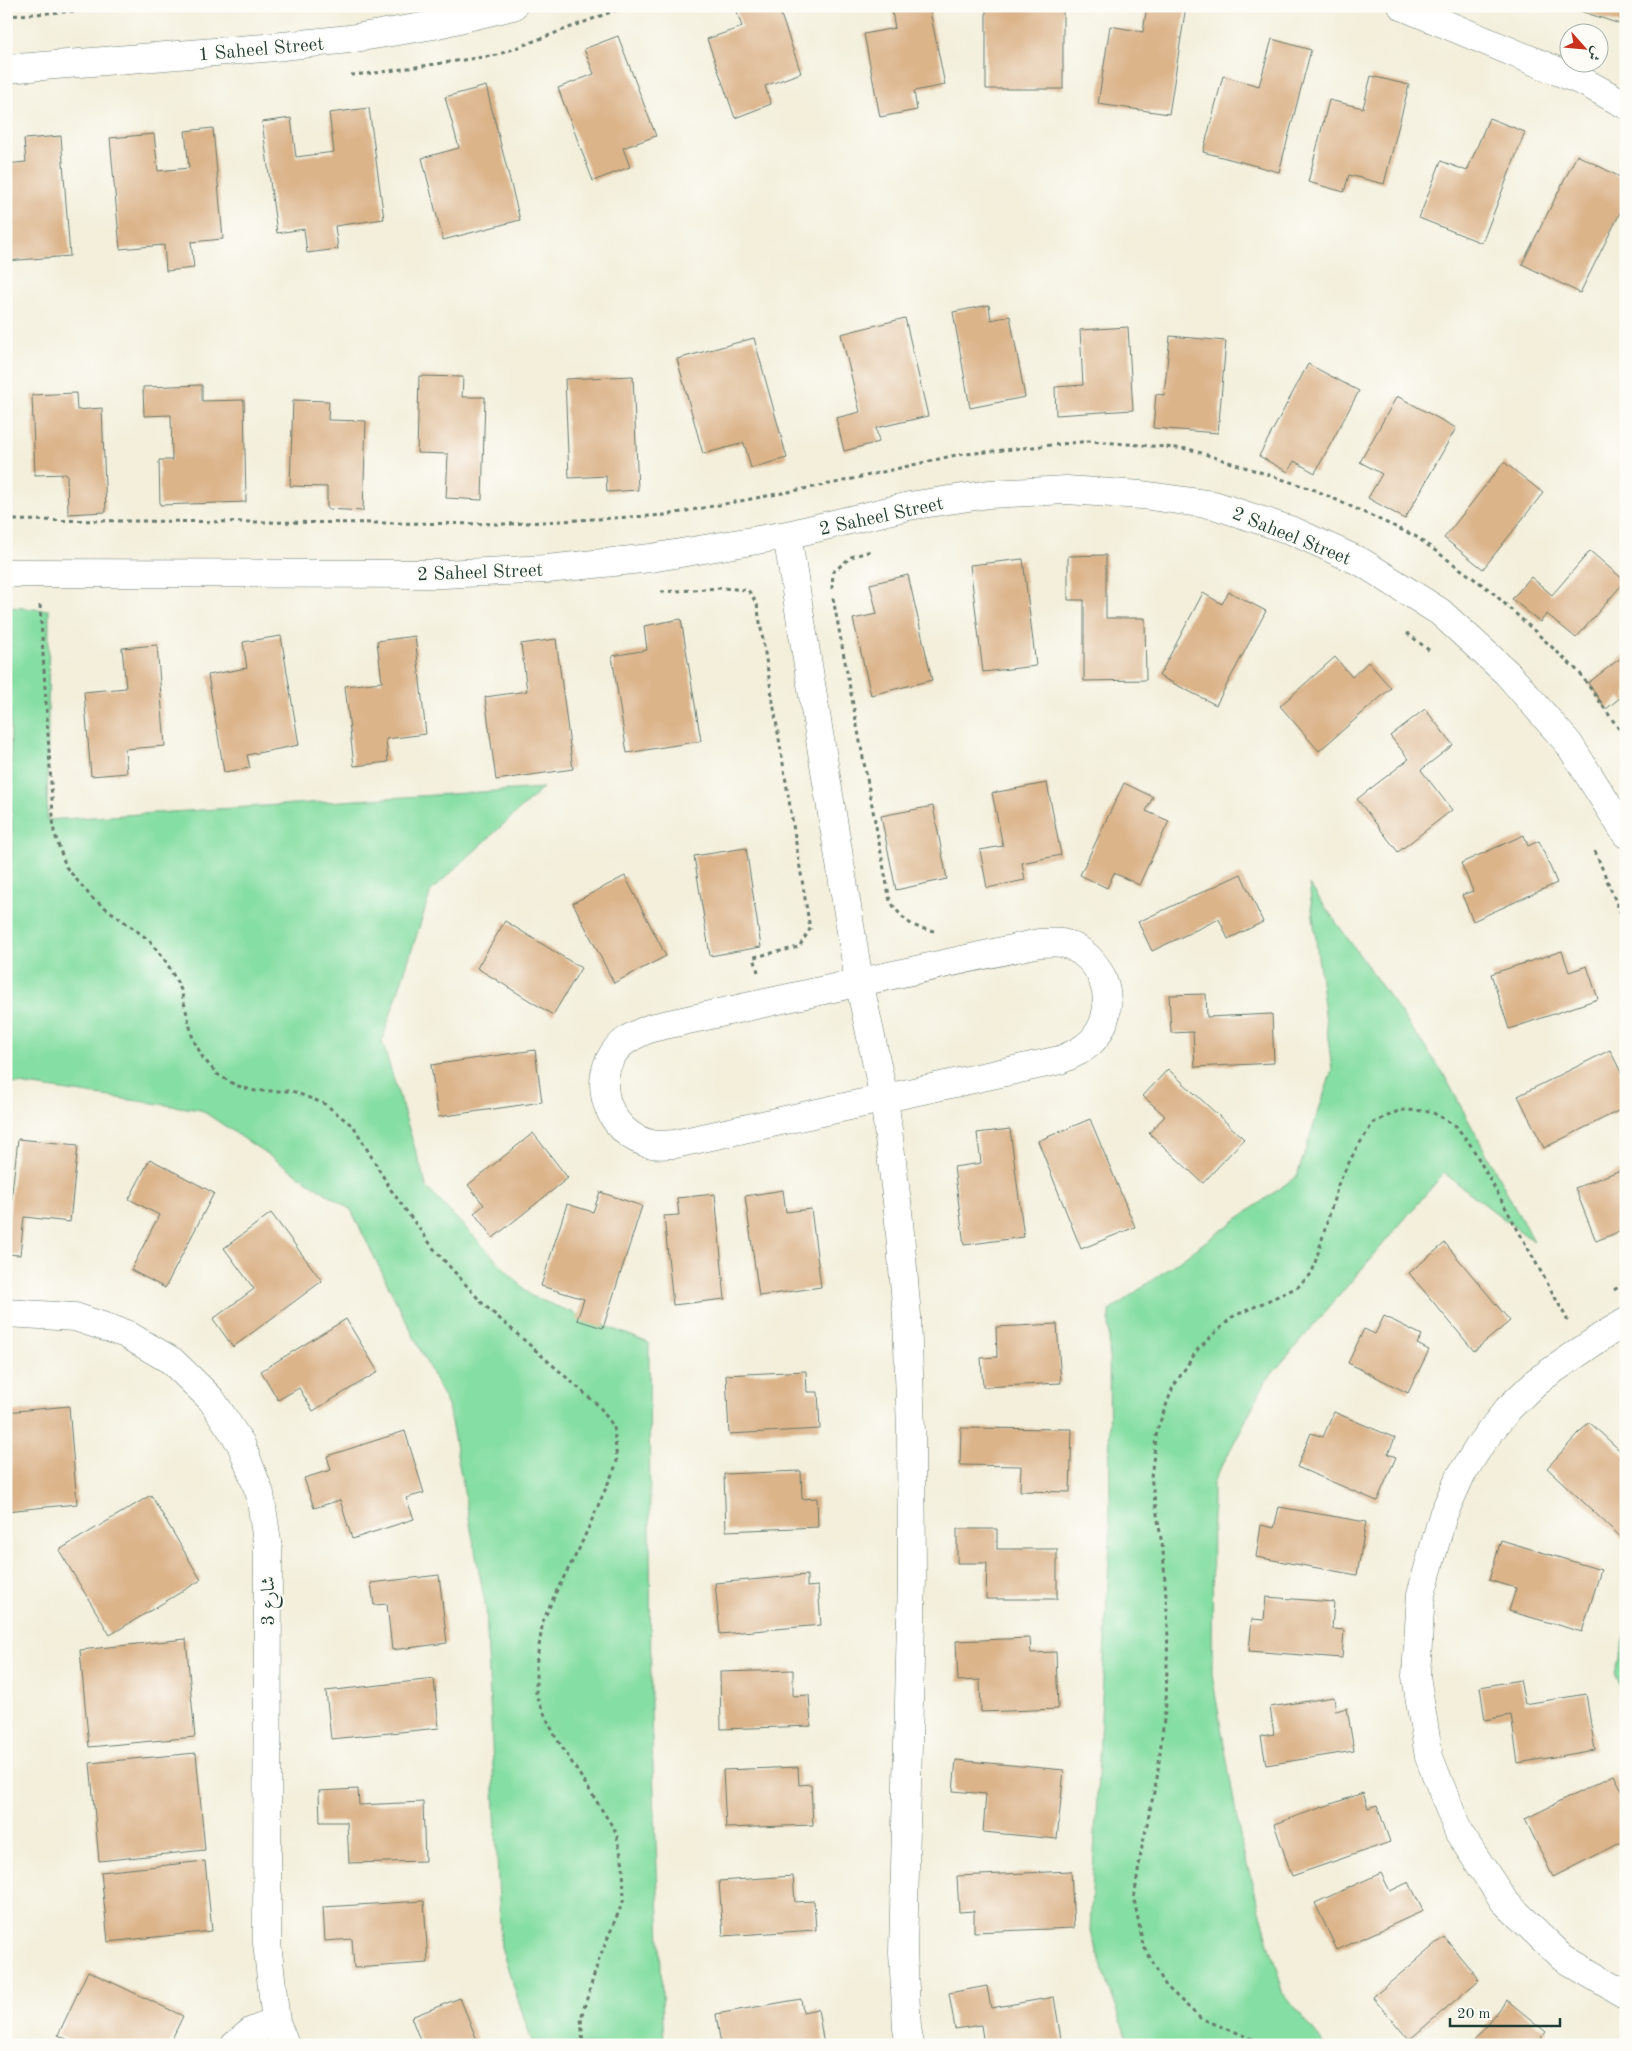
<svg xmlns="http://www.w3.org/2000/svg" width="1632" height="2051" font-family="'Old Standard TT',Amiri,serif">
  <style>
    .green { fill: #85dea3; stroke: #528e6c }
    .building { fill: #dbb48a }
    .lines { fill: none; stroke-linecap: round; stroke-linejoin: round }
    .minor-casing { stroke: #697b6e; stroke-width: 29 }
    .path { stroke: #697b6e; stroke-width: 3; stroke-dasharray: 4 4; stroke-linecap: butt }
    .minor { stroke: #fff; stroke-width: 28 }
    .labels { text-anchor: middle; stroke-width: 4; stroke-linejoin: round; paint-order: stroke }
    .street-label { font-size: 19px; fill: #1f3d34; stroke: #fdfcf7 }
  </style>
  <rect width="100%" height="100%" fill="#fdfcf7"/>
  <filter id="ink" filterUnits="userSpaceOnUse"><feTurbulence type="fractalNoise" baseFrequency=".02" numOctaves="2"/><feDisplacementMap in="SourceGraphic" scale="10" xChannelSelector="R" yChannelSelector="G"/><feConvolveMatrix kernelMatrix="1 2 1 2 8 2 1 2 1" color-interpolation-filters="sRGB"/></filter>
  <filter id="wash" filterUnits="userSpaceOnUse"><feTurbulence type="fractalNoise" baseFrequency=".0096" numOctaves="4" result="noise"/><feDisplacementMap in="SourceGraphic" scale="20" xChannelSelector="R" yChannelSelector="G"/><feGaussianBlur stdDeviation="1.12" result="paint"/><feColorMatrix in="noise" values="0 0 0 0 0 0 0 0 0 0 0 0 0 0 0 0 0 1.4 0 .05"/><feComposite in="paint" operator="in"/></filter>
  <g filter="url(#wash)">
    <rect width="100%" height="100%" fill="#f3efdb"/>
    <path class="green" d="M9,607L49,610L47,820L543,788L431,891L382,1041L427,1188L531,1296L649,1343L651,1716L664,2045H533L501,1948L486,1609L448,1406L351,1210L201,1110L6,1082V905L12,852Z
      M1309,884L1442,1071L1533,1241L1444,1173L1266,1381L1213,1483L1212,1675L1242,1847L1283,1992L1325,2045H1129L1090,1931L1110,1541L1109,1311L1297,1176L1332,1070Z
      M1626,1633V1697L1615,1674Z"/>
    <g id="blocks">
      <path class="building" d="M735,6H778L801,73L765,86L771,104L735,118L707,39L742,27Z
        M891,6H929L945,85L914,91L917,110L880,117L864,34L895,28Z
        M986,6H1063V89H986Z
        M1147,6H1186L1169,114L1098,104L1110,26L1143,32Z
        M1568,6H1626V26L1568,7Z
        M618,36L656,136L623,148L630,167L593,181L558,88L594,74L584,49Z
        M1272,39L1311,50L1279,172L1203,152L1223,76L1259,86Z
        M1371,76L1409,85L1384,184L1349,175L1344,192L1308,182L1329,100L1363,108Z
        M486,86L520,220L443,240L422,158L459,148L445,97Z
        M369,108L384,219L335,226L338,249L307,253L304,229L277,233L262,122L291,118L296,157L334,152L329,113Z
        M1489,118L1525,132L1482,243L1419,218L1441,161L1467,171Z
        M213,128L223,239L191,242L194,268L166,271L164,245L120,249L110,138L154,134L158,171L189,168L185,131Z
        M61,136L70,256L6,261V164L26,162L24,139Z
        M1577,155L1626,180V201L1580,293L1522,264Z
        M989,305L991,320L1010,316L1025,397L970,408L953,312Z
        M905,318L928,416L876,428L879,442L844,451L836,418L860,412L841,334Z
        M1128,327L1133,410L1056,415L1055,387L1083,385L1080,330Z
        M1170,336L1226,341L1218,433L1153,428L1156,394L1164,395Z
        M754,338L787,458L751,468L744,443L703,454L677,359Z
        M1308,364L1359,391L1315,473L1294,461L1288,472L1259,456Z
        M419,376L463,377L462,397H485L482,500L446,498L448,454L417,453Z
        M633,376L638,490L607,492L606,476L569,478L565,379Z
        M202,385V401L244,400L246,502L160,505L159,460H172L171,415L144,416L143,387Z
        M76,393L77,410L102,408L106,512L68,514L67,474L35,475L32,395Z
        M1397,396L1456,428L1405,519L1368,498L1382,474L1360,462Z
        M293,400L329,401L328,420L366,421L363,511L327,509V487L290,486Z
        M1504,462L1543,493L1483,569L1444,538Z
        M1590,551L1625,581L1576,638L1547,614L1540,622L1512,599L1531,577L1552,595Z
        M1106,555V618H1145L1146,680L1084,681V600H1068V556Z
        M1023,559L1036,666L983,672L970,565Z
        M908,575L932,680L871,695L853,619L877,614L870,584Z
        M1229,592L1266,611L1216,705L1159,676L1203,593L1222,604Z
        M681,619L701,741L627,753L612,656L647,650L644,626Z
        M281,636L299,745L247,755L250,768L224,772L208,675L247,668L243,642Z
        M415,636L426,734L386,739L388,762L354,766L345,686L382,682L377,641Z
        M556,639L573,769L496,780L485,697L527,691L521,644Z
        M157,645L165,746L125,749L127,773L91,776L84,692L126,688L122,648Z
        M1626,654V704L1621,697L1606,709L1588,683Z
        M1335,657L1352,677L1368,662L1391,688L1319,751L1280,706Z
        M1425,709L1453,745L1421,770L1452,810L1398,852L1357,799L1409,759L1390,736Z
        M1047,783L1061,855L1022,863L1025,880L987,888L980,850L1003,846L992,793Z
        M1124,783L1153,797L1146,811L1169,821L1139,885L1114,873L1107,888L1080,875Z
        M933,806L947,879L896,890L881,816Z
        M1524,835L1528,846L1539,841L1557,883L1473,921L1462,895L1473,891L1461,863Z
        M746,848L761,947L710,956L694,856Z
        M1241,874L1263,922L1228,939L1219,919L1152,951L1138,922Z
        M625,876L666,956L614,983L573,903Z
        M505,921L581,968L553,1015L477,968Z
        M1562,951L1569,972L1587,966L1598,999L1509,1029L1491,974Z
        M1206,994L1207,1017L1272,1014L1274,1063L1195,1067L1193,1032L1171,1033L1169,995Z
        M535,1050L542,1102L438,1117L431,1065Z
        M1610,1050L1626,1083V1107L1544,1148L1518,1096Z
        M1168,1069L1244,1139L1203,1183L1149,1133L1165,1116L1143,1096Z
        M1090,1119L1135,1227L1081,1249L1038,1141Z
        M1010,1129L1024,1237L964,1245L954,1167L981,1163L977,1133Z
        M533,1133L568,1178L493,1238L474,1213L484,1205L468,1185Z
        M18,1139L78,1145L70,1222L24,1217L20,1255L6,1254V1228H8Z
        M150,1159L214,1193L165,1288L131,1270L159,1215L129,1199Z
        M1626,1168V1229L1596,1241L1575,1188Z
        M783,1190L786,1212L811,1209L821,1287L759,1296L745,1196Z
        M600,1192L642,1206L603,1328L577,1320L584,1299L541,1286L567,1204L593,1212Z
        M715,1194L725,1299L673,1305L664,1216L679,1215L677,1198Z
        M271,1213L322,1281L233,1347L213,1319L254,1289L224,1248Z
        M1445,1243L1510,1321L1474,1351L1409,1273Z
        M1384,1316L1422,1335L1417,1344L1429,1350L1408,1393L1348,1363L1364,1329L1375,1334Z
        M346,1319L378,1372L313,1411L299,1388L278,1400L261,1371Z
        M1057,1324L1061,1383L983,1387L981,1358L997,1357L996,1327Z
        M806,1371L807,1392H818L820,1429L729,1434L726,1375Z
        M69,1406L77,1504L6,1511V1412Z
        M1334,1412L1395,1438L1388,1454L1396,1457L1377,1501L1297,1467L1311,1433L1323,1437Z
        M1589,1422L1626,1456V1542L1547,1468Z
        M961,1428L1072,1429L1070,1492L1020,1491L1021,1466L960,1465Z
        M405,1431L424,1493L406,1498L414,1519L352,1539L340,1500L314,1508L304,1478L331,1470L327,1456Z
        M801,1471L802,1499L817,1498L818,1527L726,1531L724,1474Z
        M151,1495L201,1580L110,1635L59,1550Z
        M1279,1507L1366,1522L1357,1575L1256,1557L1261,1525L1274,1528Z
        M957,1529H997V1549H1057V1599H986L987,1563H957Z
        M1501,1540L1601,1570L1582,1632L1509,1611L1516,1588L1489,1580Z
        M439,1575L447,1643L392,1650L387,1604L374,1605L371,1583Z
        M807,1575V1587L818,1586L821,1625L720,1634L715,1583Z
        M1266,1597L1334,1602L1332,1629L1344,1630L1342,1658L1249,1651L1252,1619L1264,1620Z
        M1030,1638L1031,1653L1056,1652L1058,1709L981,1712L980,1680L958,1681L956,1641Z
        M186,1639L195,1737L89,1747L80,1650Z
        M793,1670V1696L809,1695L811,1726L721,1729L720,1672Z
        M434,1679L439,1728L331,1739L326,1691Z
        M1520,1680L1525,1704L1586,1694L1595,1750L1518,1763L1511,1715L1485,1720L1480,1687Z
        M1334,1697L1336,1711L1347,1708L1354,1751L1266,1765L1261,1736L1274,1734L1270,1707Z
        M196,1753L205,1850L99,1861L90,1763Z
        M956,1760L1064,1770L1057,1839L983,1832L986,1794L953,1791Z
        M798,1767L799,1785L811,1784L813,1825L726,1828L723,1770Z
        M1614,1775L1626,1798V1840L1553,1877L1525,1819Z
        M358,1789L359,1805L423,1802L425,1861L349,1863L347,1822H320L319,1791Z
        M1363,1793L1368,1808L1377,1805L1390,1842L1292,1876L1274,1824Z
        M205,1861L212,1931L108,1942L101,1872Z
        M1071,1871L1074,1928L974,1932V1911L959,1912L957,1876Z
        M1381,1873L1390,1891L1409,1882L1423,1911L1337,1950L1315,1903Z
        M793,1876L795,1902L814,1901L816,1930L723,1936L719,1881Z
        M424,1901L428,1963L354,1968L352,1939L325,1941L323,1907Z
        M1444,1937L1479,1980L1409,2040L1373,1997Z
        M88,1971L183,2016L169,2045H78L58,2035Z
        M987,1986L991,2008L1054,1997L1062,2045H984L981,2025L955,2029L949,1993Z
        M460,1998L479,2045H422L411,2017Z
        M801,1999L803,2012L818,2009L824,2045H721L716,2014Z
        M1507,2000L1546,2032L1536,2045H1471Z"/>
    </g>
  </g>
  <g filter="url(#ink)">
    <use href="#blocks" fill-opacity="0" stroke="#697b6e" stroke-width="1"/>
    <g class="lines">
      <defs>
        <path id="minor" d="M1402,6L1586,83L1626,105
          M6,69L264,48L349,39L434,25L513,6
          M787,535L859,981L884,1098L898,1210L907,1316L911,1431L912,1577L903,1952L907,2028L910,2045
          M6,573L443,574L547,569L651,558L787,535L909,506L989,494L1066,490L1142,495L1214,505L1293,531L1363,563L1440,612L1507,673L1569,744L1626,834
          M1039,943C1046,943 1055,942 1062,943C1101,952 1120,1002 1097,1035C1088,1048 1074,1054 1060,1060L675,1144C667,1144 659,1146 652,1144C612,1137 591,1087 613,1054C622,1040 637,1034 651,1028Z
          M6,1313L75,1317L126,1334L172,1361L211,1399L241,1444L260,1494L268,1548L267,1943L276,2022L285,2045
          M1626,1322L1604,1335L1537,1381L1508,1409L1482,1442L1460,1477L1443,1515L1421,1594L1416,1676L1429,1757L1459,1833L1504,1901L1563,1958L1626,1995
          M235,2045L252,2031L276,2022"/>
      </defs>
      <use href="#minor" class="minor-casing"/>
      <path class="path" d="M6,16L146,6
        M351,75L375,73L497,55L627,6
        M6,520L508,524L666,515L835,483L956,455L1090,441L1189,449L1315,490L1415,536L1491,591L1579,672L1626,739
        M832,589L833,572L851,557L871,551
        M661,592L722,588L748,590L757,604L810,929L799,947L754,957L758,972
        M833,598L890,901C904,921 910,927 934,931
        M40,605L54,832L66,867L92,898L149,940L167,963L181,990L193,1039L203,1058L217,1074L235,1085L255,1091H292L325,1104L354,1127L391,1190L434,1249L483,1304L599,1406L614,1427L617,1463L579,1549L558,1588L543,1621L536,1665V1696L555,1736L616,1832L623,1865L624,1899L599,1959L581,2018L583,2045
        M1407,633L1430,651
        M1595,851L1626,926
        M1614,1290L1626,1282
        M1268,2045L1200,2018L1166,1986L1143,1945L1134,1899L1141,1852L1157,1778L1166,1703L1168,1627L1163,1551L1151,1477L1157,1430L1173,1387L1198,1349L1232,1317L1298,1287L1312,1273L1339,1182L1356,1149L1373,1123L1400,1110L1430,1111L1456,1126L1472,1147L1567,1319L1566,1321"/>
      <use href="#minor" class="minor"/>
    </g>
  </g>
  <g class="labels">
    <g class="street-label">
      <text transform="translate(261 48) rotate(-5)" y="7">1 Saheel Street</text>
      <text transform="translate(881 515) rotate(-12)" y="7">2 Saheel Street</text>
      <text transform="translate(1292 535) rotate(22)" y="7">2 Saheel Street</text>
      <text transform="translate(480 571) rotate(-2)" y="7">2 Saheel Street</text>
      <text transform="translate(267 1601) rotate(-90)" y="7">3 شارع</text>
    </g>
  </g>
  <rect width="1632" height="2051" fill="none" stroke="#fdfcf7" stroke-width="25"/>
  <g transform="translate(1584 48) rotate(117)"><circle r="24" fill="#fdfcf7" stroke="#a4b0a9"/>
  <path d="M0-4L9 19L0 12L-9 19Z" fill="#c8321e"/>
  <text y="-8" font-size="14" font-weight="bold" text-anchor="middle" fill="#1f3d34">ش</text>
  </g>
  <path d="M1450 2018v8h110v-8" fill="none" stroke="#1f3d34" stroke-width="2.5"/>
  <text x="1457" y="2018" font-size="15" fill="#1f3d34" stroke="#fdfcf7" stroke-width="4" paint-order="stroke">20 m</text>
</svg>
